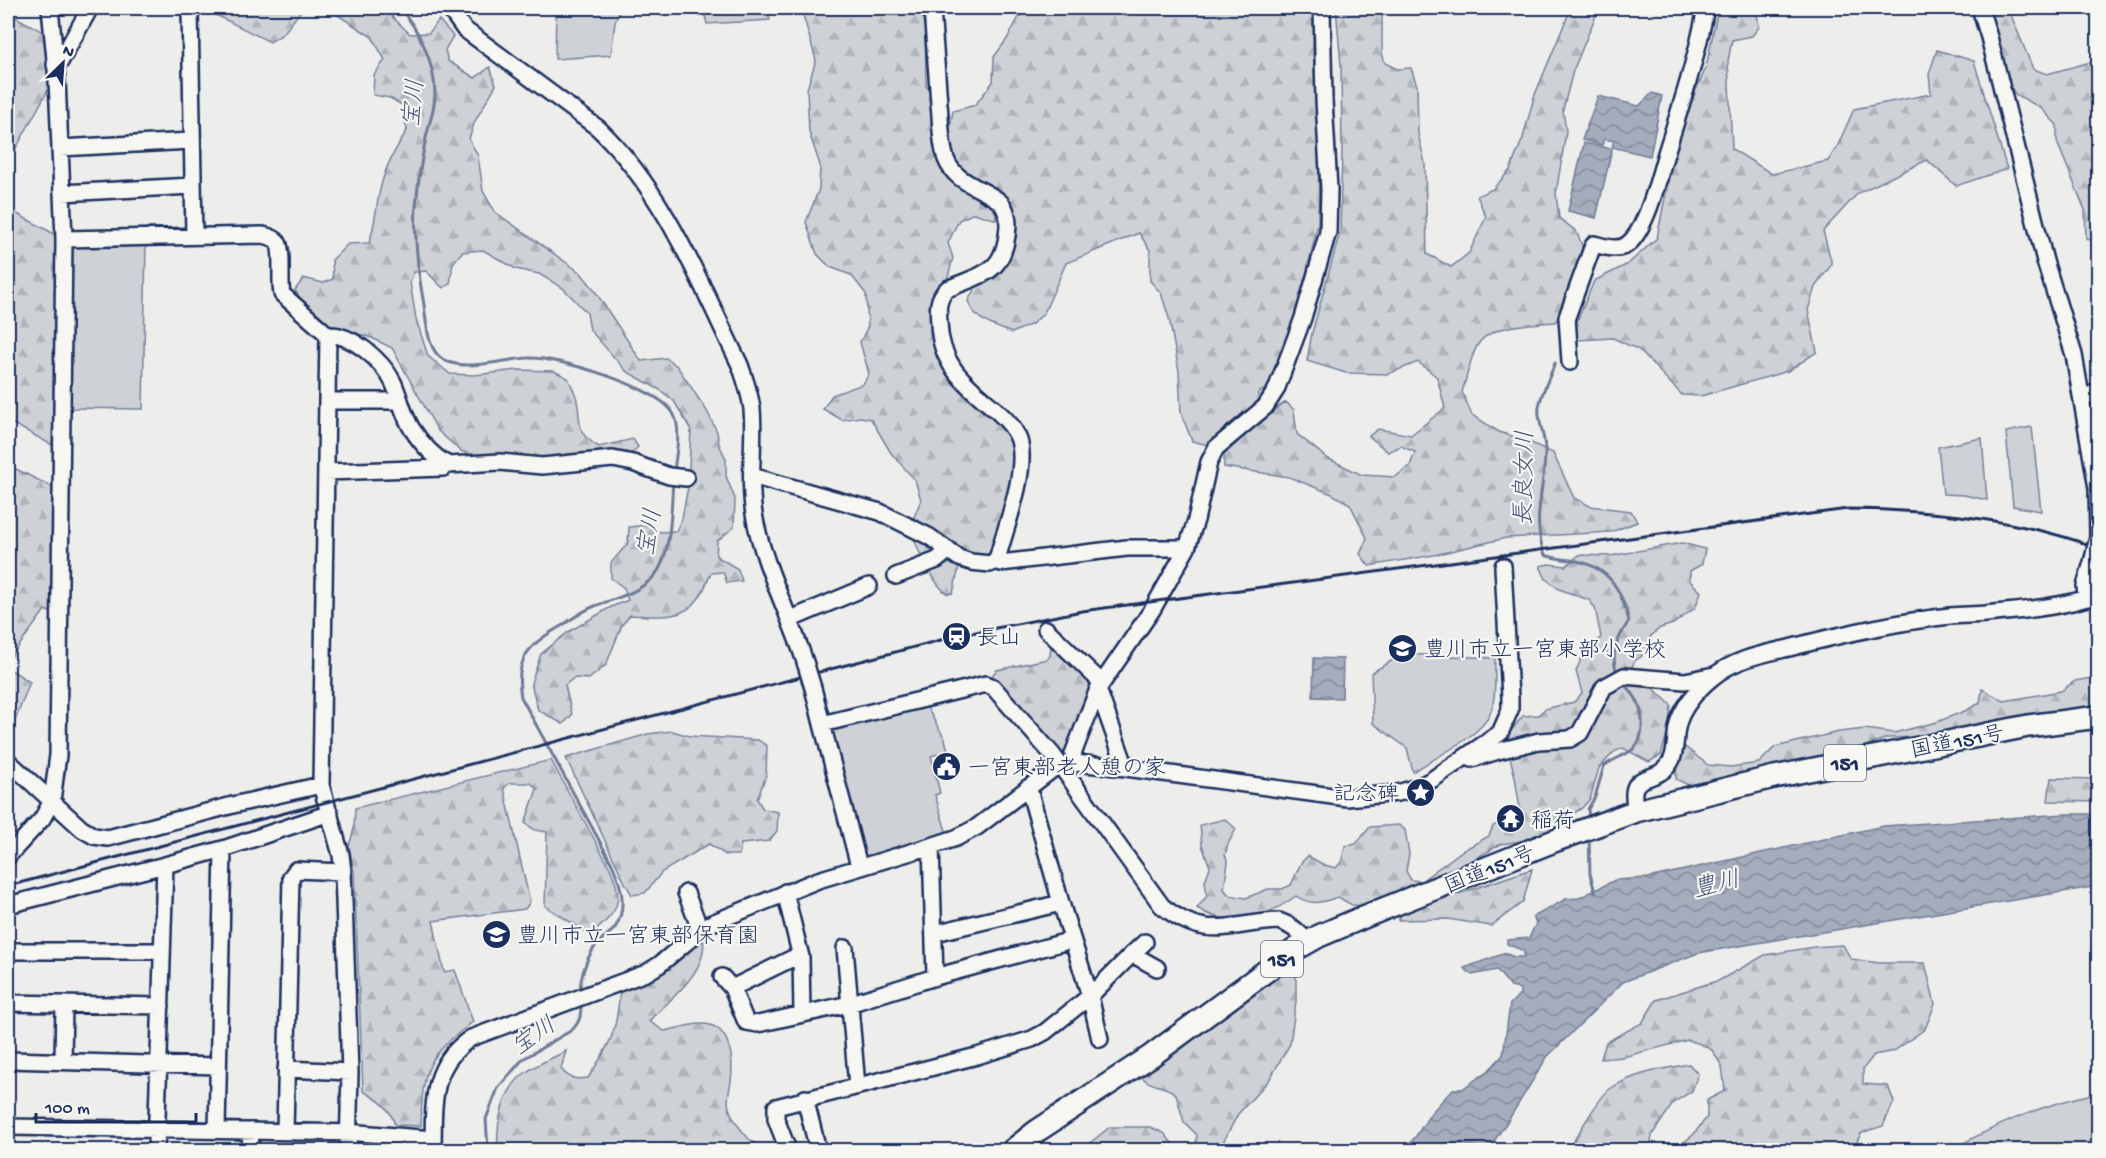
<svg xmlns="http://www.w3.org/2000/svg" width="2106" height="1158" font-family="'Gochi Hand','Klee One',sans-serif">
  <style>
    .grass { fill: #ced2d7; stroke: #74809a; stroke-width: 1.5 }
    .forest { fill: url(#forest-firs); stroke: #74809a; stroke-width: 1.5 }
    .water { fill: url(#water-waves); stroke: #6e7a96; stroke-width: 1.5 }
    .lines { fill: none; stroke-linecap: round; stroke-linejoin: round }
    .stream { stroke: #6e7a96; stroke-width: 3 }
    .minor-casing { stroke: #1b2f5e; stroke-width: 20 }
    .highway-casing { stroke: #1b2f5e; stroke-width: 26 }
    .minor { stroke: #f6f6f2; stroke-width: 15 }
    .highway { stroke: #f6f6f2; stroke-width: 21 }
    .rail { stroke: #1b2f5e; stroke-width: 3 }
    .minor-bridge-casing { stroke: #1b2f5e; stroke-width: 20; stroke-linecap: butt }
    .minor-bridge { stroke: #f6f6f2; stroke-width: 15 }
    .labels { text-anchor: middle; stroke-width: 4.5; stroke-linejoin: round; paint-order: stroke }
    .shield { fill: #f6f6f2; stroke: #5d6b8a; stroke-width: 1.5 }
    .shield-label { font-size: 21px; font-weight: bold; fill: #1b2f5e }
    .poi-label { font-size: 22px; fill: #1b2f5e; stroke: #f6f6f2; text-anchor: start }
    .street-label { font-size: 22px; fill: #1b2f5e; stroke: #f6f6f2 }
    .water-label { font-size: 24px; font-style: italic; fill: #44547a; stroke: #f6f6f2 }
  </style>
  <defs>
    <pattern id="forest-firs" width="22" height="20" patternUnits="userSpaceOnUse" patternTransform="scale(1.5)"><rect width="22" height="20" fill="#ced2d7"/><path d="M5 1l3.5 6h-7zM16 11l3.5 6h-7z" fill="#b0b5bb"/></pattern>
    <pattern id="water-waves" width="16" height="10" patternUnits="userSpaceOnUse" patternTransform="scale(1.5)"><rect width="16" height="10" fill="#a5acbc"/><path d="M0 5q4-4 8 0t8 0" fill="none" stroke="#868c9c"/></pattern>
  </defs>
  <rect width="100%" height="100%" fill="#edeeec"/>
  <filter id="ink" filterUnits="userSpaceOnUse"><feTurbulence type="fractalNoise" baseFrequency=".0167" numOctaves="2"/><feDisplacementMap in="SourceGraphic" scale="12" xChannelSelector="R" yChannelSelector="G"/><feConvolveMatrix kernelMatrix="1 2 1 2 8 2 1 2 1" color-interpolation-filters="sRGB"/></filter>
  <g filter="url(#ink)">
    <path class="grass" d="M556,8H621L615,22L611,55L555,59Z
      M703,8H766L770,20L707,24Z
      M146,241L143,409L69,408L71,244Z
      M2032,427L2041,511L2013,506L2006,432Z
      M1982,438L1987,500L1964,495L1943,494L1938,447Z
      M1403,654L1495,658C1494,676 1497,697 1490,714C1481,736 1434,758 1413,772L1407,748L1373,723L1371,673Z
      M925,704L945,739L948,751L931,756L940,793L935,795L947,834L862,860L830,727Z
      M2098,1093V1150H1951C1996,1124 2047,1103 2098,1093Z"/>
    <path class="forest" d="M202,8H303L283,34L270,42Z
      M315,8H383L410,34L429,33L439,20L453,36L445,50L448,61L475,78L490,67L496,85L475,121L469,139L478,156L483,191L495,212L581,273L593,288L641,361L666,358L677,366L707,411L717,432L719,444L726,459V476L735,499L734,527L717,541L716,556L738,569L742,581L727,583L723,572L711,573C707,581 704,592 698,599C683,621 654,616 630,615L622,625L606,665L589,679L574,678L565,685L572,715L563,724L538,710L531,683L541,654L568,632L611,607L628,600L624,588L611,578V563L628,543L629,527L649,525L660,532L676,531L682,518L688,487L691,430L674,401L660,390L626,371L590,330L587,313L563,288L539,274L516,269L483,250L462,252L453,263L450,284L443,288L426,271L414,272L410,282L416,319L428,356L450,374L475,375L517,370L554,371L568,378C571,385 576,393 577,401C582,424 574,432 599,447L633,439L638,447L630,455L563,460L494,455H472L461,451L438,431L392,348L372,338L329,325L304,305L295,290L304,278L323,283L333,279L332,260L348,244L369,243C376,223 376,202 382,182C387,163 397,147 407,130L402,105L390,98L373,95L374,75L385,60L372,37L335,13Z
      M801,8H925L926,86L934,96L944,169L985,197L994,206L997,220L974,213L959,220L948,243L953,258L947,281L938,293L936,346L946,372L964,395L996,418L1011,436L1016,456L1000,531L992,556C963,567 939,540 916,524L914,517L921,500L915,480L891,453L871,419L860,417L842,420L823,409L832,395L863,384L869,374L860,342L868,326L866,294L851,275L830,267L817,254L806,222L819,189L820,165L809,132L807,89L816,60Z
      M1031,8H1314L1313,48L1319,152L1318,224L1292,334L1269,387L1258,393L1257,406L1212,446L1192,441L1181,413L1179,371L1169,318L1161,293L1150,281V250L1139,233L1066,263L1044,313L1032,324L1012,333C993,325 975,322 968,301L976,286L1002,271L1012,253L1015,215L1004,199L971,179L954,160L949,130L953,111L975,105L993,82L994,57L1007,39L1019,17Z
      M1336,8H1382V53L1385,63L1397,69L1411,68L1417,86L1418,134L1425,163L1427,254L1451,267L1469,253L1486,217L1477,196L1493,189L1510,170L1523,138L1534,97L1571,8H1599L1573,71L1563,109L1566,132L1556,194L1559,218L1576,231L1582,245L1579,277L1570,302L1555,322C1533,324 1493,324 1479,343C1471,353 1467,378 1462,392L1472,415L1499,432L1527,441L1553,453L1574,498L1590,506L1631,511L1637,522L1611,532L1506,538L1434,555L1369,566L1360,554L1367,538L1350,504L1332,494L1289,477L1224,467V455L1267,414L1286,402L1294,410L1297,434L1327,458L1362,475L1395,477L1410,466L1415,452L1401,446L1388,452L1369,436L1378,429L1411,435L1445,408L1437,377L1418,362L1388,374L1346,373L1307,361L1312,333L1340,232L1342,150L1341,65Z
      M1718,8H1756L1759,27L1752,36L1732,40L1728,61L1732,149L1772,174L1828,161L1838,145L1854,109L1931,94L1929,74L1937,50L1974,61L2007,169L1956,186L1927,160L1858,193L1823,231L1832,264L1815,287L1808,310L1817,352L1788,371L1701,396L1682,395L1639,350L1613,338L1577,340L1575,326L1594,281L1628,264L1657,238L1679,127L1706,68Z
      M1986,8H2008L2033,69L2047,74L2098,60V242L2086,239L2085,210L2057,142V125L2041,108L2015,94L2004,76Z
      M8,13L47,34L55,77L8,163Z
      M8,209L60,237L52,445L8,421Z
      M8,465L52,487L54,614L45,610L8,661Z
      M914,536L960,563L953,593L948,594C936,588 916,549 914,536Z
      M1682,543L1705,549L1702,564L1690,571V581L1701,592L1695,608L1673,624L1660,628L1650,637L1646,653L1635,661L1629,672L1636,686L1653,688L1671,705L1668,731L1661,755L1649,762L1623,748L1614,752L1599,768L1590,799L1582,808L1565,819L1559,829L1528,840L1501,844L1443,877L1368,906L1352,905L1338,897C1321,903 1311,906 1296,896C1266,918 1229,929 1197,908L1207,896L1205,881L1210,867L1202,845L1200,825L1225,819L1236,829L1228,844L1225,855L1228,862L1224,889L1229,895L1246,898L1268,889H1282L1291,885L1301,863L1308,856L1324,865L1336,868L1342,861L1345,846L1356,844L1370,827L1399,825L1405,830L1409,854L1406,871L1411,880L1421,881L1462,851L1489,836L1493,826L1498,824L1505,830H1516L1522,822L1515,777L1506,741L1510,732L1523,716L1538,715L1545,709L1574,702L1582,693L1576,671L1586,647L1595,644L1601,637L1595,608L1589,600L1559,589L1546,579L1540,566L1549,564L1566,566L1579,555L1610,556Z
      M1055,644L1095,681L1071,749L1064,761L994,681L993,674L997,670L1047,659L1050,656L1051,645Z
      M8,668L30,682L8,738Z
      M2098,677V709L1922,737L1887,738L1843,755L1726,779L1688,785L1676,779V771L1685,747L1708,765L1731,767L1759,763L1775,747L1839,732L1865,729L1894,733L1937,722L1967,710L1980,703L1982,689L2004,701L2061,691L2075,681Z
      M672,731L690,736L758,740L767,746L766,776L757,799L763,809L778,812L777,831L769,841L741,844L739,855H726L709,844L662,872L645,893L632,895L625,883L566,758L648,734Z
      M551,760L610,868C625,903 618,911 591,935L545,906L547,832L535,830L525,823L537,789L531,783H510L504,788L530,902L525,909L433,921L444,972L455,970L473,1022C427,1056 422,1069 421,1126L395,1125C390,1107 379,1100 363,1091L354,872L349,846L354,829L355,808Z
      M2051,778L2098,779V802L2048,801Z
      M1532,869L1523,902L1491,926L1448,919L1398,920L1402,913Z
      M703,935C710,971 672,997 649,1021L664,1031C676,1029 689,1024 701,1024C730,1023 734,1058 731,1081C730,1090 726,1098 729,1108C732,1118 742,1132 749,1139C754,1143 760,1146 764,1150H498C496,1124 502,1090 525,1073C537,1064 553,1058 566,1051L561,1069C569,1079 576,1080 588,1078C612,1042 617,1031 620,988Z
      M1843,945L1851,959L1879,963H1925L1935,1004L1925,1029L1894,1051L1874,1055L1863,1069V1084L1888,1086L1894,1102L1883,1126L1861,1133L1853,1150H1674L1693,1135L1707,1117V1100L1725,1091L1722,1066L1712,1050L1703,1045L1688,1040L1623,1057L1601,1059L1606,1042L1642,1023L1656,1000L1720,980L1765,955L1814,947Z
      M1287,956L1296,963V1001L1290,1044L1269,1080L1238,1114L1219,1150H1195L1197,1135L1184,1122L1176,1094C1160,1082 1152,1090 1138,1073Z
      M1689,1064L1698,1074L1692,1091L1674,1102L1652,1135L1650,1150H1568C1577,1137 1598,1097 1610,1089C1633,1073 1662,1069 1689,1064Z
      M1110,1127H1150L1164,1133L1175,1147L1174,1150H1081Z"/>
    <path class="water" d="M1652,93L1662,96L1650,156L1612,147L1614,141L1604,139L1602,145L1582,140L1598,96L1639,106Z
      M1584,143L1612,149L1596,218L1568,211Z
      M1314,658L1343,659L1342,698L1313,697Z
      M2066,814H2098V886L1698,953L1623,982L1547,1057L1509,1119L1488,1150H1404L1416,1136L1431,1113L1453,1089H1462L1488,1071L1503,1055L1510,1004L1520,994V989L1511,987L1497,970L1472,975L1464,968L1505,953L1514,957H1524V951L1507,944V940L1529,938L1536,923L1533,917L1566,899L1579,898L1615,880L1648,878L1883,826Z"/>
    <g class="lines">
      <path class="stream" d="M399,8C419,28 435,64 435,94C435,108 429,124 426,138C421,160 418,183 416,206C414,239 418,272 424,305C426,320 427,341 436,353C453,376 503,359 528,358C556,356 660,388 673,413C682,428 676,454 674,471
        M1555,363C1550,377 1541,393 1539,407C1537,420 1545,436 1545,449C1546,487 1530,518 1545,555C1555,559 1566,559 1577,561C1610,568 1622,591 1629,621C1617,639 1609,654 1618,675
        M1589,821L1588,809L1595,797L1604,766C1613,759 1624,756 1632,750C1646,739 1644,711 1635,697C1632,692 1627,688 1623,683
        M1589,836L1590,874L1595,892
        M580,992C580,977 587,956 597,944C602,938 610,934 615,928C628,907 621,884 612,864L521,697C514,657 530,644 563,625C573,618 584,610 595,606C616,598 640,593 655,575C672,555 671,506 673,480
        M488,1150L486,1119L498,1088L523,1059L572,1030C581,1021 581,1014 581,1002"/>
      <defs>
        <path id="minor" d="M449,8L464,29L598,128C665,192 700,283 740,365C745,379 750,393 752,409C755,443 748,479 754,514C763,566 790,614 806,665
          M932,8C934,40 937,72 939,104C941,122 940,142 946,159C955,183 981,187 999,201C1006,207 1008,217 1008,226C1005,273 985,273 947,289C937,299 938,309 939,323C940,366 967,385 997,411C1006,419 1015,428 1019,440C1028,470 1006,526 998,556L995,561
          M1980,8L1989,37L2045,261L2074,355L2097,488L2098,536
          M190,9L194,236
          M55,65L60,62L90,8
          M60,148L191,141
          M62,193L192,186
          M64,239L263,235C267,236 273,237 277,241C284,249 279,281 282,294L328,335L321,785
          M328,335C352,333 383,362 393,382C400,397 403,415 412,429C421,443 434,457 448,465
          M1570,362L1567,317L1592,248L1594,244C1606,247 1619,252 1629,243C1647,228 1660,173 1667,150C1682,103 1697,56 1706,8
          M2082,399L2098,391
          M328,401H395L400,400
          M326,472L443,468L448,465L500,462L542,466L613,459L633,463L669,476L686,478
          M752,476L880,512L930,537L959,558L971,562L990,564L995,561L1001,563L1127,548H1187
          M896,576L937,560L949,550
          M2086,598L2085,586L2093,559
          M791,619L869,586
          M1046,629L1102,683
          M813,688L822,724L986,684L993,687L1052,754L1162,906C1207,942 1229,923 1279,921C1291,925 1300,932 1307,942
          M1098,689L1126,768
          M822,724L859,866
          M1472,759L1498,751L1539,741L1570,739L1580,733L1604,687L1624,676L1685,681L1714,675
          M8,761L82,829L94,836L108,838L233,805L321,785L341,855L343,872L350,1072L348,1150
          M1075,763L1073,754L1098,689L1152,610L1187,548L1196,520L1209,462L1216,448L1265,407L1276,390L1303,318L1328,232L1329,189L1324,100L1322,8
          M1027,788L1030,793L1061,903L1090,996L1100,1039
          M1636,811C1625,765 1658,789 1672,759C1676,750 1675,738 1677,728C1680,709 1698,689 1713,677C1734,659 1763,654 1789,648C1842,634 1895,622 1950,616C1962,615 1974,615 1986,614C2014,611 2045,609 2072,602C2081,600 2089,597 2098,596
          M931,846L935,977
          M8,856L42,819L52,801L58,755L64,239L57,80L50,8
          M785,892L801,957L802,1014
          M686,893L700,929
          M8,905L165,865L223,849L330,813
          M935,933L1061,903
          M1145,942L1132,954L1157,968
          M845,948L857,1086
          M8,951H162
          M722,977L732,988L746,1022L758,1024L849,1004L935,977L1072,940
          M732,988L793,958L801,957
          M8,1003L161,1006
          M8,1060L218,1066
          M63,1061L64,1004
          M286,1069L350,1072
          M805,1098L818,1150
          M8,1127L359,1133L433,1139
          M217,1130L223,849
          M285,1131L291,877L296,870L343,872
          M156,1150L165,865
          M250,1150L251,1131
          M433,1150C434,1106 429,1066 471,1038L646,973L659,965L707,925L818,880L931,846L956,838L977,827L1053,769L1061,766L1075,763L1126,768L1347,798L1398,793L1420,786L1433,779L1500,733L1510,710V698L1503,566
          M788,1150L776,1119V1107L977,1056L1032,1039L1045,1032L1090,996L1132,954"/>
        <path id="highway" d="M1013,1150L1037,1131L1151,1056L1296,949L1319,936L1371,914L1554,841L1636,811L1774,777L2028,726L2098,717"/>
      </defs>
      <use href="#minor" class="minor-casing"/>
      <use href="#highway" class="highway-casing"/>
      <use href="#minor" class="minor"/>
      <use href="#highway" class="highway"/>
      <path class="rail" d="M8,886L956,636L1082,611L1848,509C1933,510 2018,519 2098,548"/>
      <defs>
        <path id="minor-bridge" d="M2093,559L2098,536
          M806,665L813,688"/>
      </defs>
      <use href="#minor-bridge" class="minor-bridge-casing"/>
      <use href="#minor-bridge" class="minor-bridge"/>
    </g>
  </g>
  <defs>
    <symbol id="station-disc" viewBox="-11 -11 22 22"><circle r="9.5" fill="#1b2f5e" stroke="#f6f6f2"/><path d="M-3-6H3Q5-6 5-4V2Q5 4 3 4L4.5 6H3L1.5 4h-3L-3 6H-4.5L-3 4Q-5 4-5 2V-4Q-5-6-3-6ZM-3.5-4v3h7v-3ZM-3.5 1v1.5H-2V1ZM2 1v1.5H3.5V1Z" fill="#fff"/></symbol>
    <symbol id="school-disc" viewBox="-11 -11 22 22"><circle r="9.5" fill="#1b2f5e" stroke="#f6f6f2"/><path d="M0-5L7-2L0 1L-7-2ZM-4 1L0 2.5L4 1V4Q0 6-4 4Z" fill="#fff"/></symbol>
    <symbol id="civic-disc" viewBox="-11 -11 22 22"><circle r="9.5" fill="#1b2f5e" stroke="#f6f6f2"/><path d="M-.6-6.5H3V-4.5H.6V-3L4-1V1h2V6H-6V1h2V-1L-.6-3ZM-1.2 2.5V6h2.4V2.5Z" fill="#fff"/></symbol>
    <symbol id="sight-disc" viewBox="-11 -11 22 22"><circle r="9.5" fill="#1b2f5e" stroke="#f6f6f2"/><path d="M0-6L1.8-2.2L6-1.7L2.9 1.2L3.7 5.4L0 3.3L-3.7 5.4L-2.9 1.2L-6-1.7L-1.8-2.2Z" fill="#fff"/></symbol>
    <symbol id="temple-disc" viewBox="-11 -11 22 22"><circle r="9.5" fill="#1b2f5e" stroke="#f6f6f2"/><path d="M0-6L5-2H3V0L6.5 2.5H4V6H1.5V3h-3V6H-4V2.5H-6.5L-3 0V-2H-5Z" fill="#fff"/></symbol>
  </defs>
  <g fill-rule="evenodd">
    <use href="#station-disc" x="940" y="620" width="33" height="33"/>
    <use href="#school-disc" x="1386" y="632" width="33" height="33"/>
    <use href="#civic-disc" x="930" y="750" width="33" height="33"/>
    <use href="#sight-disc" x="1404" y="776" width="33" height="33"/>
    <use href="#temple-disc" x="1494" y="802" width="33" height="33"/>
    <use href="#school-disc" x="480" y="918" width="33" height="33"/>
  </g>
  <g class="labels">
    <g class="shield">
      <rect x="1824" y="745" width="42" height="36" rx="4.5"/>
      <rect x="1261" y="941" width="42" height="36" rx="4.5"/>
    </g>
    <g class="shield-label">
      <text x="1845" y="770">151</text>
      <text x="1282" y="966">151</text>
    </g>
    <g class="poi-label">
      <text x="977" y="644">長山</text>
      <text x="1424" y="656">豊川市立一宮東部小学校</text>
      <text x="968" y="774">一宮東部老人憩の家</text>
      <text x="1399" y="800" text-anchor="end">記念碑</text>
      <text x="1531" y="827">稲荷</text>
      <text x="517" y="942">豊川市立一宮東部保育園</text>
    </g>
    <g class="street-label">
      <text transform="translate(1957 740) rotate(-11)" y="8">国道151号</text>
      <text transform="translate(1489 868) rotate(-22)" y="8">国道151号</text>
    </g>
    <g class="water-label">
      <text transform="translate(412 103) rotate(-84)" y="8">宝川</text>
      <text transform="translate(1523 478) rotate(-89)" y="8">長良女川</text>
      <text transform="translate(648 532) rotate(-80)" y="8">宝川</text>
      <text transform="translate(1716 883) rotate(-14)" y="8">豊川</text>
      <text transform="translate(533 1035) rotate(-35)" y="8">宝川</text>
    </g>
  </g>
  <rect width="2106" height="1158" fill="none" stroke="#f6f6f2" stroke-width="30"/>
  <rect x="15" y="15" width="2076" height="1128" fill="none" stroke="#1b2f5e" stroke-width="2" filter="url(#ink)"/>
  <g transform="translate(63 63) rotate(25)" stroke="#f6f6f2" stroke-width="4.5" paint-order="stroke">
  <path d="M0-4.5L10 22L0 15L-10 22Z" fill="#1b2f5e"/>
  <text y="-9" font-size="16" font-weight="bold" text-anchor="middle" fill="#1b2f5e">N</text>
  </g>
  <path d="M36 1113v9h160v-9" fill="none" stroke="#1b2f5e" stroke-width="3"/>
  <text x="45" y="1113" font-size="18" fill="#1b2f5e" stroke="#f6f6f2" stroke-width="4.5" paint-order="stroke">100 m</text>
</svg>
